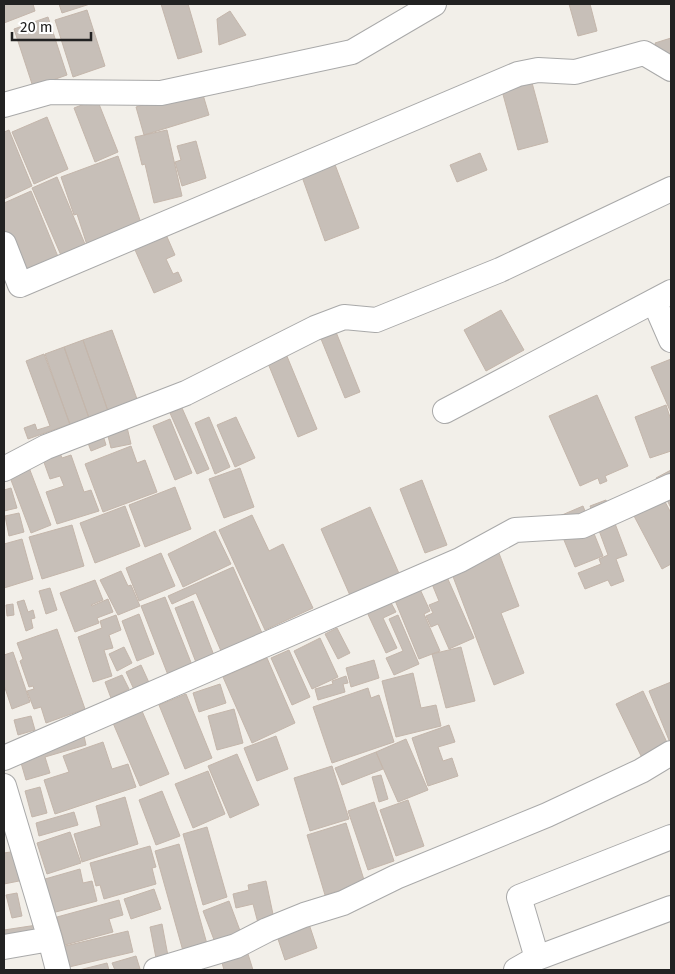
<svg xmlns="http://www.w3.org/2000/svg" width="675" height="974" font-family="'Fira Sans',sans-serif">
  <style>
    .building { fill: #c7bfb8; stroke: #c4b6ab }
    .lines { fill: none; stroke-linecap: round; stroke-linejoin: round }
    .street-casing { stroke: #a9a9a9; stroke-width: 26 }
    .street { stroke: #fff; stroke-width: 24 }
  </style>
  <rect width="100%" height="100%" fill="#f2efe9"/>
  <path class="building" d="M4,4H33L35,11L4,23Z
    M59,4H90L62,13Z
    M161,4H188L202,52L178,59Z
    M569,4H590L597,31L578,36Z
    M87,10L105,66L73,77L55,20Z
    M230,11L246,35L219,45L217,19Z
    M48,17L67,75L33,87L14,29Z
    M671,38V58L661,61L655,43Z
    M531,79L548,142L518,150L501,87Z
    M201,88L209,115L144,135L136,107Z
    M97,99L118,152L95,162L74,108Z
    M47,117L68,169L34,184L12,132Z
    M9,130L32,186L4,199V132Z
    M167,130L182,196L154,203L145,164L142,165L135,137Z
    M196,141L206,178L182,186L175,162L181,160L177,146Z
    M480,153L487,170L457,182L450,165Z
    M118,156L142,226L87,245L77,214L74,215L61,177Z
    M334,162L359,228L325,241L301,174Z
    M57,177L87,249L63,260L32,188Z
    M31,191L59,259L21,275L4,234V203Z
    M164,230L175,255L166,259L173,274L178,272L182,281L154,293L132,243Z
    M501,310L524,350L486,371L464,330Z
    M334,327L360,392L345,398L319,334Z
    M112,330L137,399L108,411L83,340Z
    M83,340L108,411L89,418L64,347Z
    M64,347L89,418L70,425L45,354Z
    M284,349L317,429L298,437L265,356Z
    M44,354L70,424L28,439L24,428L35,424L37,430L50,426L26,361Z
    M671,359V413L651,367Z
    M597,395L628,466L605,476L607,481L600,484L598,478L580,486L549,416Z
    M666,405L671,420V451L650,458L635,417Z
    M182,408L209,469L197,474L170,413Z
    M209,417L230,467L215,474L195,423Z
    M236,417L255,458L235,467L217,425Z
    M170,419L192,473L175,480L153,426Z
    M126,423L131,444L111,448L106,428Z
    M101,429L106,445L91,451L85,435Z
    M131,446L137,463L145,460L157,492L103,512L85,464Z
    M58,448L62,458L71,455L84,492L91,490L99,511L57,524L46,492L64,486L60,476L50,479L41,454Z
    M28,465L51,525L31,533L8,472Z
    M240,468L254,507L224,518L209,479Z
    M671,470V508L656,478Z
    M422,480L447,545L425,553L400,489Z
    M654,481L671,513V564L662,569L624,497Z
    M175,487L191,529L145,547L129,505Z
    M11,488L17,508L4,511V490Z
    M606,500L627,555L616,559L624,581L611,586L608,580L585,589L578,573L601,564L599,559L608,555L590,506Z
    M125,506L140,546L95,563L80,523Z
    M583,506L603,556L575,567L555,518Z
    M370,507L401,578L352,600L321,529Z
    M19,513L24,532L9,536L5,516Z
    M252,515L269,551L283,544L313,608L265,630L219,530Z
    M72,525L84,566L42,579L29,537Z
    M215,531L231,564L183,587L168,554Z
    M22,539L33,579L4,588V544Z
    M497,548L519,606L501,613L524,673L494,685L449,566Z
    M161,553L175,586L139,601L126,568Z
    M233,567L262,633L221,651L196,593L172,604L168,596Z
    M121,571L128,586L131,585L140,606L118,615L100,580Z
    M447,577L474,638L449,649L438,624L431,627L426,616L433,613L429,605L439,601L432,584Z
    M95,580L103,600L91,605L92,606L108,599L113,612L97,618L99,623L75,632L60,593Z
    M419,587L430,611L424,614L440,651L419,659L394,598Z
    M50,588L57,610L46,614L39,591Z
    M165,597L192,665L168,675L141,606Z
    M389,599L396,612L383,618L397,648L386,653L366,610Z
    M24,600L28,612L33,610L35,618L31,619L33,628L26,631L17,602Z
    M193,601L215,658L197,665L175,608Z
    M13,604L14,615L7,616L6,605Z
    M139,614L154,654L137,661L122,621Z
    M116,615L121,630L109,635L113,648L104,650L112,676L93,682L78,637L102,628L100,621Z
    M398,615L419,664L394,675L386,658L403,651L389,619Z
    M337,628L350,653L338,659L325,634Z
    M57,629L85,709L46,723L41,707L34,709L27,691L34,689L33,686L29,687L20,661L23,659L17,643Z
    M320,638L338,677L312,689L294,651Z
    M124,647L132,663L117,671L109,654Z
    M461,647L475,701L446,708L432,654Z
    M289,650L310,697L292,705L271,658Z
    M13,652L30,702L12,709L4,685V655Z
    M267,658L295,723L252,743L223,677Z
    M374,660L379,678L351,687L346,668Z
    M141,665L151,687L136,694L126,672Z
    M413,673L421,708L436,705L441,726L396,737L382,681Z
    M122,675L129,689L111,698L105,682Z
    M346,676L348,683L343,684L345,692L318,700L315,689L333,684L332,681Z
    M671,682V745L649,691Z
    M220,684L226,703L199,712L193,693Z
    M368,688L371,698L379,695L394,742L332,763L313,707Z
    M643,691L670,749L644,762L616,704Z
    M186,694L212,758L185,769L159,705Z
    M234,709L243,743L217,750L208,716Z
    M142,711L169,774L140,786L113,723Z
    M31,716L35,730L18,735L14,720Z
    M449,725L455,742L438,747L443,761L452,758L458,776L428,786L412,738Z
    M84,736L86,745L45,757L50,773L26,780L19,756Z
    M276,736L288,769L257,781L244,748Z
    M406,739L428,790L398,802L376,752Z
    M103,742L112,769L128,764L136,787L55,814L44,780L69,772L63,756Z
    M376,752L383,769L342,785L335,768Z
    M237,754L259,805L230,818L208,766Z
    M332,766L349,819L310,831L294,778Z
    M208,771L225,814L193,828L175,784Z
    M381,775L388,799L379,802L372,777Z
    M40,787L47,813L32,817L25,791Z
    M162,791L180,836L156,845L139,800Z
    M125,797L138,844L82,862L74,834L101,826L96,806Z
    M408,800L424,846L396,856L380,810Z
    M374,802L394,861L368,870L348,811Z
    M74,812L78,825L39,836L36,823Z
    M346,823L365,883L325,895L307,835Z
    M207,827L227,897L203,905L183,834Z
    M70,832L81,863L47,874L37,843Z
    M179,844L207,944L183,951L155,851Z
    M150,846L156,867L152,868L156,884L104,899L100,885L96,886L90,863Z
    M17,851L24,880L4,884V853Z
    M80,869L83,883L92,881L97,901L52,913L45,879Z
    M266,881L274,919L258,923L253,904L236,908L233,894L249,890L248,885Z
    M154,889L161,909L131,919L124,899Z
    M17,893L22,916L12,918L6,895Z
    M119,900L123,915L109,919L113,932L65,945L57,917Z
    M229,901L242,936L216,945L203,911Z
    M308,921L317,948L285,960L276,933Z
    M162,924L168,956L156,958L150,927Z
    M37,925L39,940L4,946V930Z
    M128,931L133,952L69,967L65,946Z
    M247,951L253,970H224L221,959Z
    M136,956L140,969L115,970L112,963Z
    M107,963L109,970H79Z"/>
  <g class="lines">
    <defs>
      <path id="street" d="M4,105L50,92L161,93L352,52L434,4
        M4,244L20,285L518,74L538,70L575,72L644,53L671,69
        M654,301L671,340
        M445,411L671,292
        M4,469L46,447L186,393L315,328L344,317L376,320L500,270L671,189
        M4,758L460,560L515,530L582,526L671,486
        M4,786L50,939
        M4,947L50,939L58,970
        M537,958L671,908
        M156,970L236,946L267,930L304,915L343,903L396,877L547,815L641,771L671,753
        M516,970L537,958L519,897L671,837"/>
    </defs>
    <use href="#street" class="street-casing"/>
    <use href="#street" class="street"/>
  </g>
  <rect width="675" height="974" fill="none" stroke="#222222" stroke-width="10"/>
  <path d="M12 32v8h79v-8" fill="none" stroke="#222222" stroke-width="2.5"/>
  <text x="20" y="32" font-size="15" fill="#222222" stroke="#ffffff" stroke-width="4" paint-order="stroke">20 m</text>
</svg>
